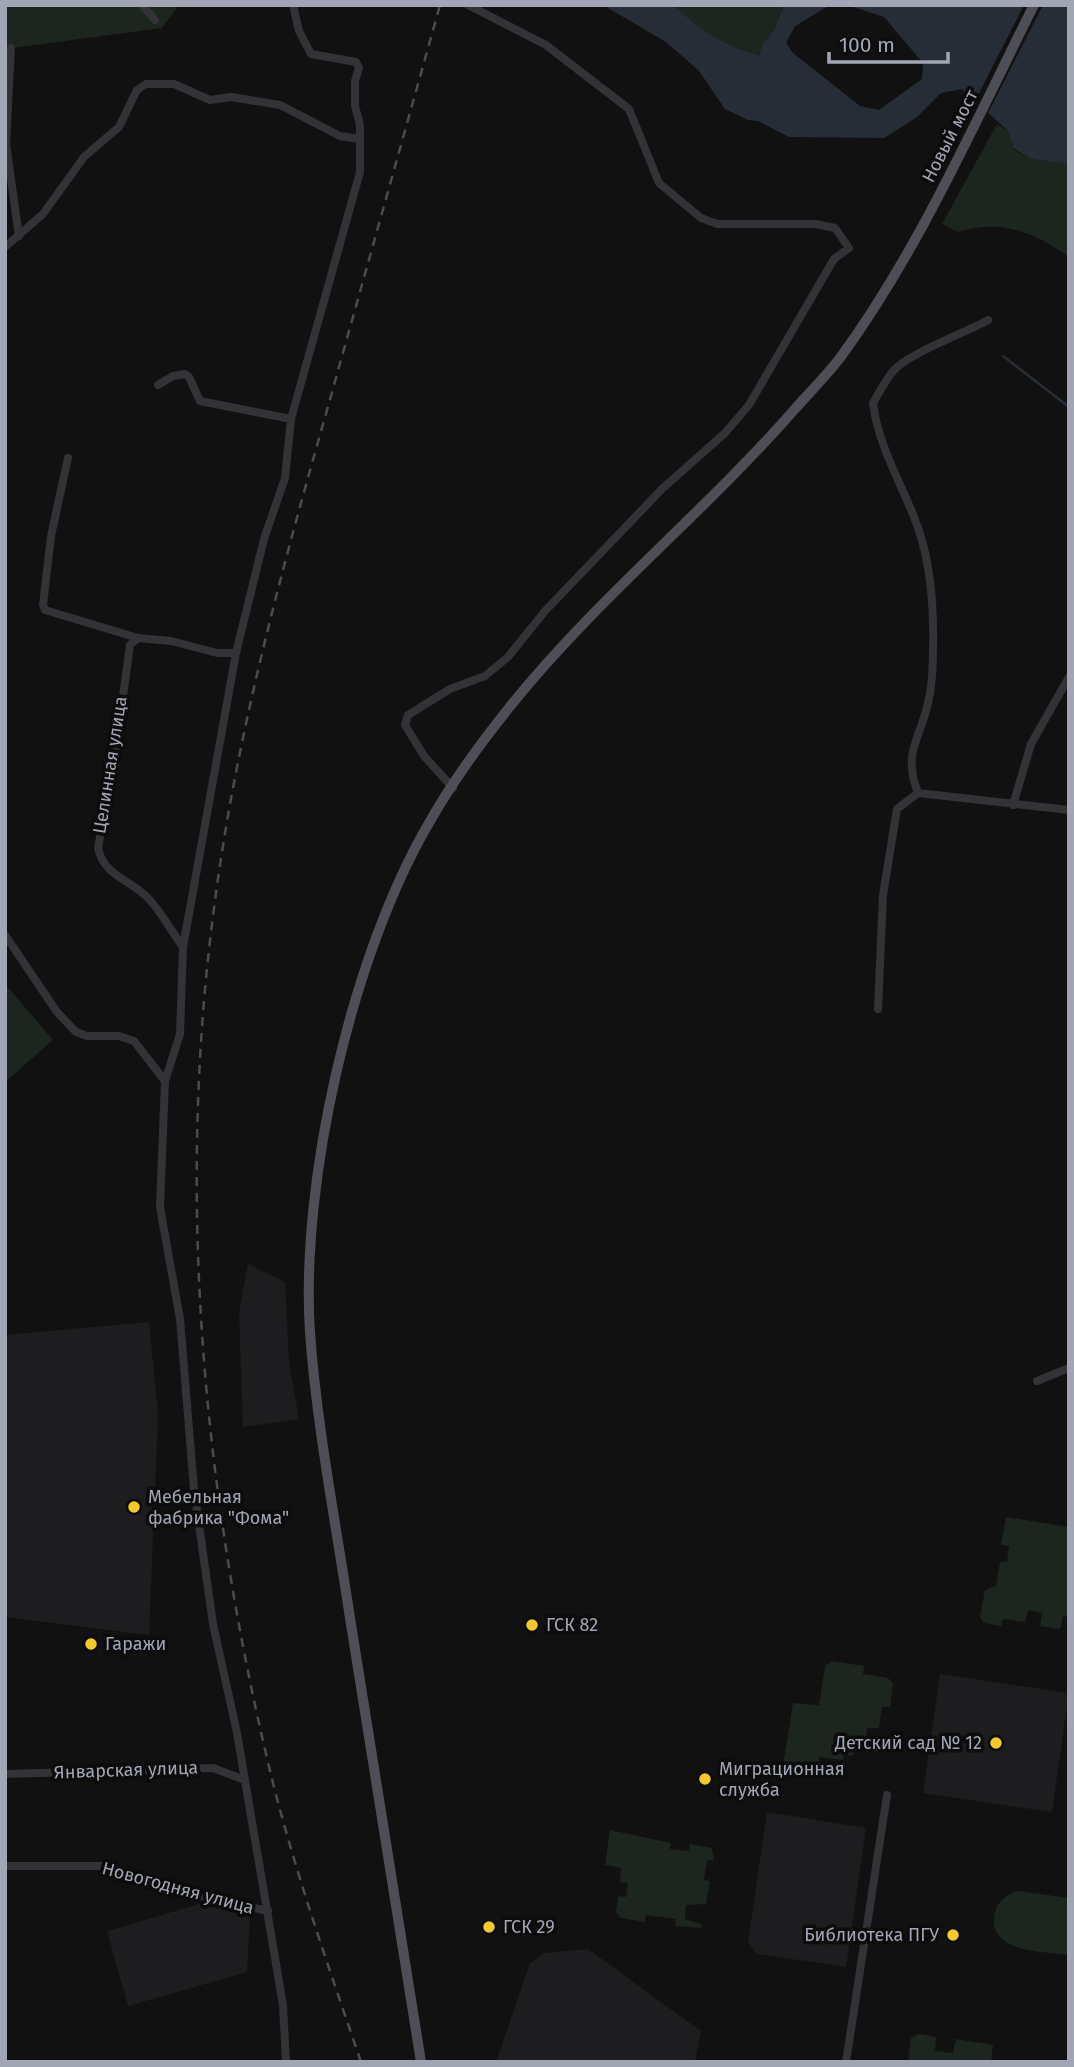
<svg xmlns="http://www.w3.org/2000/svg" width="1074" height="2067" font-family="'Fira Sans',sans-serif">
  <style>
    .built { fill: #1d1d1f }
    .green { fill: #1d251f }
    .water { fill: #272d36 }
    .pier { fill: #111112 }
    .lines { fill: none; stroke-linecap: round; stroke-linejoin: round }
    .stream { stroke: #272d36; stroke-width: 2.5 }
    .minor { stroke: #323237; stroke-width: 8 }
    .major { stroke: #4e4e56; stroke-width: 10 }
    .rail { stroke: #4b4c52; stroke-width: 2.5; stroke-dasharray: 9 7; stroke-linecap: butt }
    .poi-dot { fill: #f3ca28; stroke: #0c0c0d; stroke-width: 2.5 }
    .labels { text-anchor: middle; stroke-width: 7; stroke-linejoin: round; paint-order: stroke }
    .street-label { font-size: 18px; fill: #a2a5b3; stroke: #0c0c0d }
    .poi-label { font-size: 18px; fill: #a2a5b3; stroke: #0c0c0d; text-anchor: start }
  </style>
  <rect width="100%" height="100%" fill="#111112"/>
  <path class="built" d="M248,1264L285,1282L289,1361L299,1419L243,1427L239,1312Z
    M149,1322L158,1413L149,1635L5,1617V1335Z
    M940,1674L1069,1693L1052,1812L923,1793Z
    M767,1812L866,1828L846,1967L757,1954L748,1942Z
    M203,1903L250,1914L247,1972L128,2006L107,1931Z
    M588,1949L701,2031L695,2062H496L530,1963L544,1953Z"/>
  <path class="green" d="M5,5H179L162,28L5,49Z
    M673,5H784L774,30L762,44L761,55C726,48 698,29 673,5Z
    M997,124L1008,131L1013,149L1031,159L1069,164V257C1033,231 1000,219 958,232L942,224Z
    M5,984L53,1040L5,1082Z
    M1006,1517L1069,1527V1617L1063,1616L1060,1629L1040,1626L1042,1613L1028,1610L1025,1622L1003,1619L1001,1626L984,1623L980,1617L985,1590L996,1586L1000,1562H1007L1009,1546L1001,1545Z
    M832,1661L864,1666L863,1674L888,1678L893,1683L890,1707H882L879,1728H867L866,1739L877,1741L876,1749L855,1746L853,1756L844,1755L843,1760L819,1757L818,1770L792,1767L784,1760L793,1703L819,1705L825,1666Z
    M610,1830L671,1843L670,1849L689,1851L690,1844L712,1848L714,1860H707L704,1880L710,1881L706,1904L686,1905L685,1919L702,1924L701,1928L675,1926L676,1919L646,1915L645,1922L621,1918L616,1912L618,1896L626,1897L628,1883L620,1882L621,1868L605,1865Z
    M1018,1891L1069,1898V1955C1042,1951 985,1953 995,1912C998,1900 1007,1895 1018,1891Z
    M919,2034L936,2037L935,2051L953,2053L956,2039L993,2045L991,2062H908L911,2038Z"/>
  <path class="water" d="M603,5H673C698,28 726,48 760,55L762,44L774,30L784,5H830L795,26L786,43L793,53L860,106L879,110L922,79L923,63L884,17L847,5H1069V164L1031,159L1013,148L1008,131L962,89L941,93L917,117L884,138L789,137L758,121L748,120L725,109L699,71L666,42Z"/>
  <path class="pier" d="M1024,5H1043L986,117L973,105Z"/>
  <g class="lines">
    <path class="stream" d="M1003,356L1069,407"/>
    <path class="minor" d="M142,5L155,20
      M11,48L6,144L19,236
      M5,247L43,214L84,157L119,127L137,90L146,84H174L210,100L231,97L280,105L340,136L360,139
      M988,320C965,333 910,353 894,370C886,379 879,393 873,403C878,444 899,479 914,517C930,556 934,607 933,648C933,666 932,689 927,707C918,743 903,754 918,793L1069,810
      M158,385L173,376L185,374L189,377L200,401L291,419
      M68,458L51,536L43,605L45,610L138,638L171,641L217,653H236
      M138,638L130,645L116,747L98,848C104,876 129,879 147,897C161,911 171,931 183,947
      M453,788L424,756L405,725L408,715L450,689L485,676L508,657L545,611L662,489L725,433L749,405L834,259L849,248L835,228L816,224H717L701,218L659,183L629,109L546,45L468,5
      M1013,805L1031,744L1069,677
      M5,935L57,1012L76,1032L87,1036H119L134,1041L165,1081L160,1207L180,1319L194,1489L213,1624L237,1733L283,2005L286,2062
      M878,1009L883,895L897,809L918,793
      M165,1081L180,1034L183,947L236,653L264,539L285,478L291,419L360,172V125L355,106V81L359,68L356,62L311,54L299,31L293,5
      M1037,1381L1069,1368
      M5,1774L213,1768L245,1780
      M5,1866H108L204,1897L268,1911
      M846,2062L887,1795"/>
    <path class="major" d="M421,2062C397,1914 373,1766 350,1618C336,1524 317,1428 310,1333C300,1181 352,954 429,823C451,784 480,744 508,709C594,601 703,514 794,410C809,393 826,376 840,358C919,250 974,124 1034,5"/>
    <path class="rail" d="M361,2062C329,1968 296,1875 272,1779C203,1496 176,1197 214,908C236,735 282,569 329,403C366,270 403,138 440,5"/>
  </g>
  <g class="poi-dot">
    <circle cx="134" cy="1507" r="7"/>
    <circle cx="532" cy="1625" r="7"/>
    <circle cx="91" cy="1644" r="7"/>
    <circle cx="996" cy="1743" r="7"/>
    <circle cx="705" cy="1779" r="7"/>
    <circle cx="489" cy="1927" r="7"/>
    <circle cx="953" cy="1935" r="7"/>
  </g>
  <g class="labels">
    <g class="street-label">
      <text transform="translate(950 136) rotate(-63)" y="6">Новый мост</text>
      <text transform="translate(110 765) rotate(-81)" y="6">Целинная улица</text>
      <text transform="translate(126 1770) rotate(-2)" y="6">Январская улица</text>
      <text transform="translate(178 1888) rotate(15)" y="6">Новогодняя улица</text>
    </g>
    <g class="poi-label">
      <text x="148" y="1503">Мебельная<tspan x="148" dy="21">фабрика "Фома"</tspan></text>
      <text x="546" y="1631">ГСК 82</text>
      <text x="105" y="1650">Гаражи</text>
      <text x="982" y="1749" text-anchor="end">Детский сад № 12</text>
      <text x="719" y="1775">Миграционная<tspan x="719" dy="21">служба</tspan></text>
      <text x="503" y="1933">ГСК 29</text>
      <text x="939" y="1941" text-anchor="end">Библиотека ПГУ</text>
    </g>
  </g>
  <rect width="1074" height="2067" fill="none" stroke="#a2a5b3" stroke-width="14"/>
  <path d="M829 52v10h119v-10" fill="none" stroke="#a2a5b3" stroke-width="3.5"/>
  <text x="839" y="52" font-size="21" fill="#a2a5b3" stroke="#0c0c0d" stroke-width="5" paint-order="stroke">100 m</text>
</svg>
